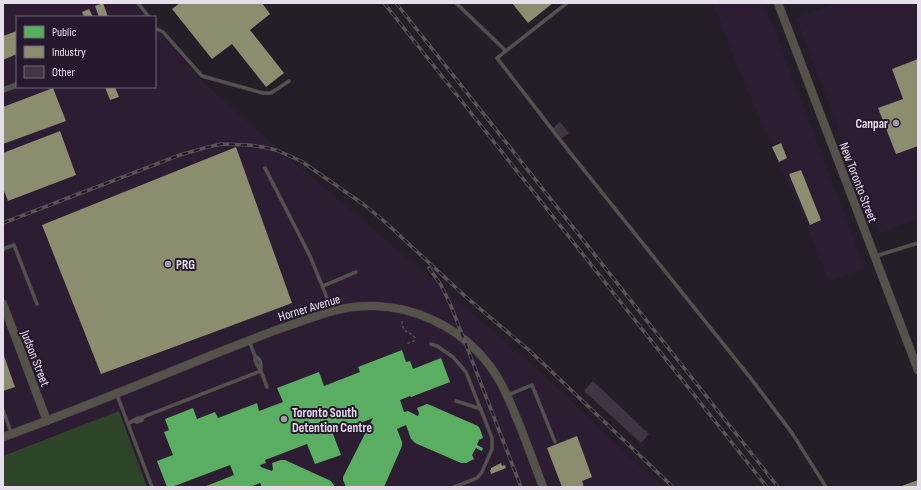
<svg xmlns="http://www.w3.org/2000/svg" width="921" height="490" font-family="'Sofia Sans Condensed',sans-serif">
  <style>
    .built { fill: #2c1d33 }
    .green { fill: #2f4529 }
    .public { fill: #5aae61 }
    .industry { fill: #8c8c6e }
    .building { fill: #403543 }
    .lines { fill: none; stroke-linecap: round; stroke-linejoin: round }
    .lane-casing { stroke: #3f3a43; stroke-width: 4 }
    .street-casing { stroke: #3f3a43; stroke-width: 6 }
    .secondary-casing { stroke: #3f3a43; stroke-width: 9 }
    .path { stroke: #555251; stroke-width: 1.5; stroke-dasharray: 3 2; stroke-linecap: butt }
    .lane { stroke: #55524e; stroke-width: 3 }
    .street { stroke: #55524e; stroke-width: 5.5 }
    .secondary { stroke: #55524a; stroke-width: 8 }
    .rail-casing { stroke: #585554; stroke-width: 3.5 }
    .rail { stroke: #27192d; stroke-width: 2; stroke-dasharray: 6; stroke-linecap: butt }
    .poi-dot { fill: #a39ba7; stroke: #27192d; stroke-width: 1.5 }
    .labels { text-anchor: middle; stroke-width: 4; stroke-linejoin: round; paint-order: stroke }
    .poi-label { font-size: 13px; font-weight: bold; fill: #e7deeb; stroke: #27192d; text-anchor: start }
    .street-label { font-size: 13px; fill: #e7deeb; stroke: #27192d }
  </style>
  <rect width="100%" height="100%" fill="#251e29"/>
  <path class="built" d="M3,3H133L146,17H17V87H155V28L199,78L251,125L534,366L662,487H3Z
    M713,3H764L865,268L829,281L797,201L782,172L742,77Z
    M837,3H918V219L879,234L796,18Z"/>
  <path class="green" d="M119,411L147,487H3V456Z"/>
  <path class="public" d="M402,350L406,362L410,361L413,369L441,358L450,382L411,397L410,396L400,400L404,412L408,411L418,416L419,413L417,408L427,404L430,405L478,426L480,429L483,438L479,440L477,445L483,448L482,451L476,448L472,455L474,459L466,463H461L415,443L411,439L406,425L397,429L402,442V446L384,487H346L343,480V477L373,418L333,434L341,455L315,464L307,444L265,460L266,463L260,465L261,467L272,471L273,469L272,463L281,460H285L331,481L335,487H262L260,483L250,487H204L234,475L230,465L172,487H167L157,461L173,455L164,432L169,430L165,419L193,408L197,419L215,412L218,418L257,403L259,411L283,402L277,388L319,372L324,386L360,372L358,367Z"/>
  <path class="industry" d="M103,3L108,17H99L95,6Z
    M180,3H262L270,14L250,30L284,73L266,87L232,44L212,59L172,9Z
    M512,3H553L528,23Z
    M89,9L93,17H84L82,12Z
    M17,31V54L3,60V36Z
    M918,59V146L896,154L878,108L903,99L892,69Z
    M105,87H115L119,97L110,100Z
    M53,88L66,121L3,144V107Z
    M60,131L76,175L8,201L4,191H3V153Z
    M781,143L787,158L779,162L772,147Z
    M236,147L292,303L101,374L42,225Z
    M801,170L821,220L810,225L789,174Z
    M3,353L15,387L3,391Z
    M577,436L592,477L582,481L584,487H562L547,448Z
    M501,463L502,466L505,465L506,468L491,474L490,470H491V468Z
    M918,480V487H899Z"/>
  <path class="building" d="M560,122L569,133L562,138L553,128Z
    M593,381L649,434L641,443L584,391Z"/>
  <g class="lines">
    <defs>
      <path id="lane" d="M138,3L148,16V17
        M456,3L506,51
        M567,3L497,58L568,150L749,376L792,433L826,487
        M155,28L163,32L202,76L263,93H271L289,81
        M265,168L310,256L332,310
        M3,249L14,245L37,304
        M876,256L918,243
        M323,286L356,272
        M249,341L255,356V360L257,365L261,371L267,387
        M431,344L437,346L453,357L466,372L492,438V449L482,472L477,478L454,487
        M255,356C261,359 261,363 261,369
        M117,395L152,487
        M508,395L532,385L555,442
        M456,401L481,409
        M3,410L11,432
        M134,421L137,422L142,420L143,417
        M128,424C133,421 137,417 143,417L261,371"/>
      <path id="street" d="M3,90L17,85"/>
      <path id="secondary" d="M778,3L918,370
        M3,304L47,421
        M3,437C75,411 146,382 217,353C241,344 264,334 288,326C319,315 342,305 375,306C413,307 453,325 479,353C501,376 510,402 522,431C529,450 536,468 543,487"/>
    </defs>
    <use href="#lane" class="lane-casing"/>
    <use href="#street" class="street-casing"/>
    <use href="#secondary" class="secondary-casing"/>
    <path class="path" d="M402,321C402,335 410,330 415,338L414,341L406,344"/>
    <use href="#lane" class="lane"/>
    <use href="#street" class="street"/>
    <use href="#secondary" class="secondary"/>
    <defs>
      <path id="rail" d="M384,3L767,487
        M396,3L778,487
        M3,223L180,155L208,147L222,144L249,145L263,147L276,150L301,161L314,170L363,204L384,221L466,297L530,351L673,487
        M429,268L441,285L451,306L521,487"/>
    </defs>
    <use href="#rail" class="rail-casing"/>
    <use href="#rail" class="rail"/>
  </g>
  <g class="poi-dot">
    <circle cx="896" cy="123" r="4"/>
    <circle cx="168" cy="264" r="4"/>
    <circle cx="284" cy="419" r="4"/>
  </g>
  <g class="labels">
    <g class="poi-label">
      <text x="888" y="128" text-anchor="end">Canpar</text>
      <text x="176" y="269">PRG</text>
      <text x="292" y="417">Toronto South<tspan x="292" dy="15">Detention Centre</tspan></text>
    </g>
    <g class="street-label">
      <text transform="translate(859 182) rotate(69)" y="5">New Toronto Street</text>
      <text transform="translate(309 307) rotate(-17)" y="5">Horner Avenue</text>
      <text transform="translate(36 358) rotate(69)" y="5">Judson Street</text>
    </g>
  </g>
  <rect width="921" height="490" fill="none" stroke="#e7deeb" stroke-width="8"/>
  <rect x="16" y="16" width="140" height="72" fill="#27192d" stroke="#746879"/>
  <rect x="24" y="26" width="20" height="12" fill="#5aae61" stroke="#746879"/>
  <text x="52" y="36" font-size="12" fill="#e7deeb">Public</text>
  <rect x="24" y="46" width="20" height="12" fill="#8c8c6e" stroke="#746879"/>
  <text x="52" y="56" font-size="12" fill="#e7deeb">Industry</text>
  <rect x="24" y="66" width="20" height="12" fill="#403543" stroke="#746879"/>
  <text x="52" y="76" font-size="12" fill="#e7deeb">Other</text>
</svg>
